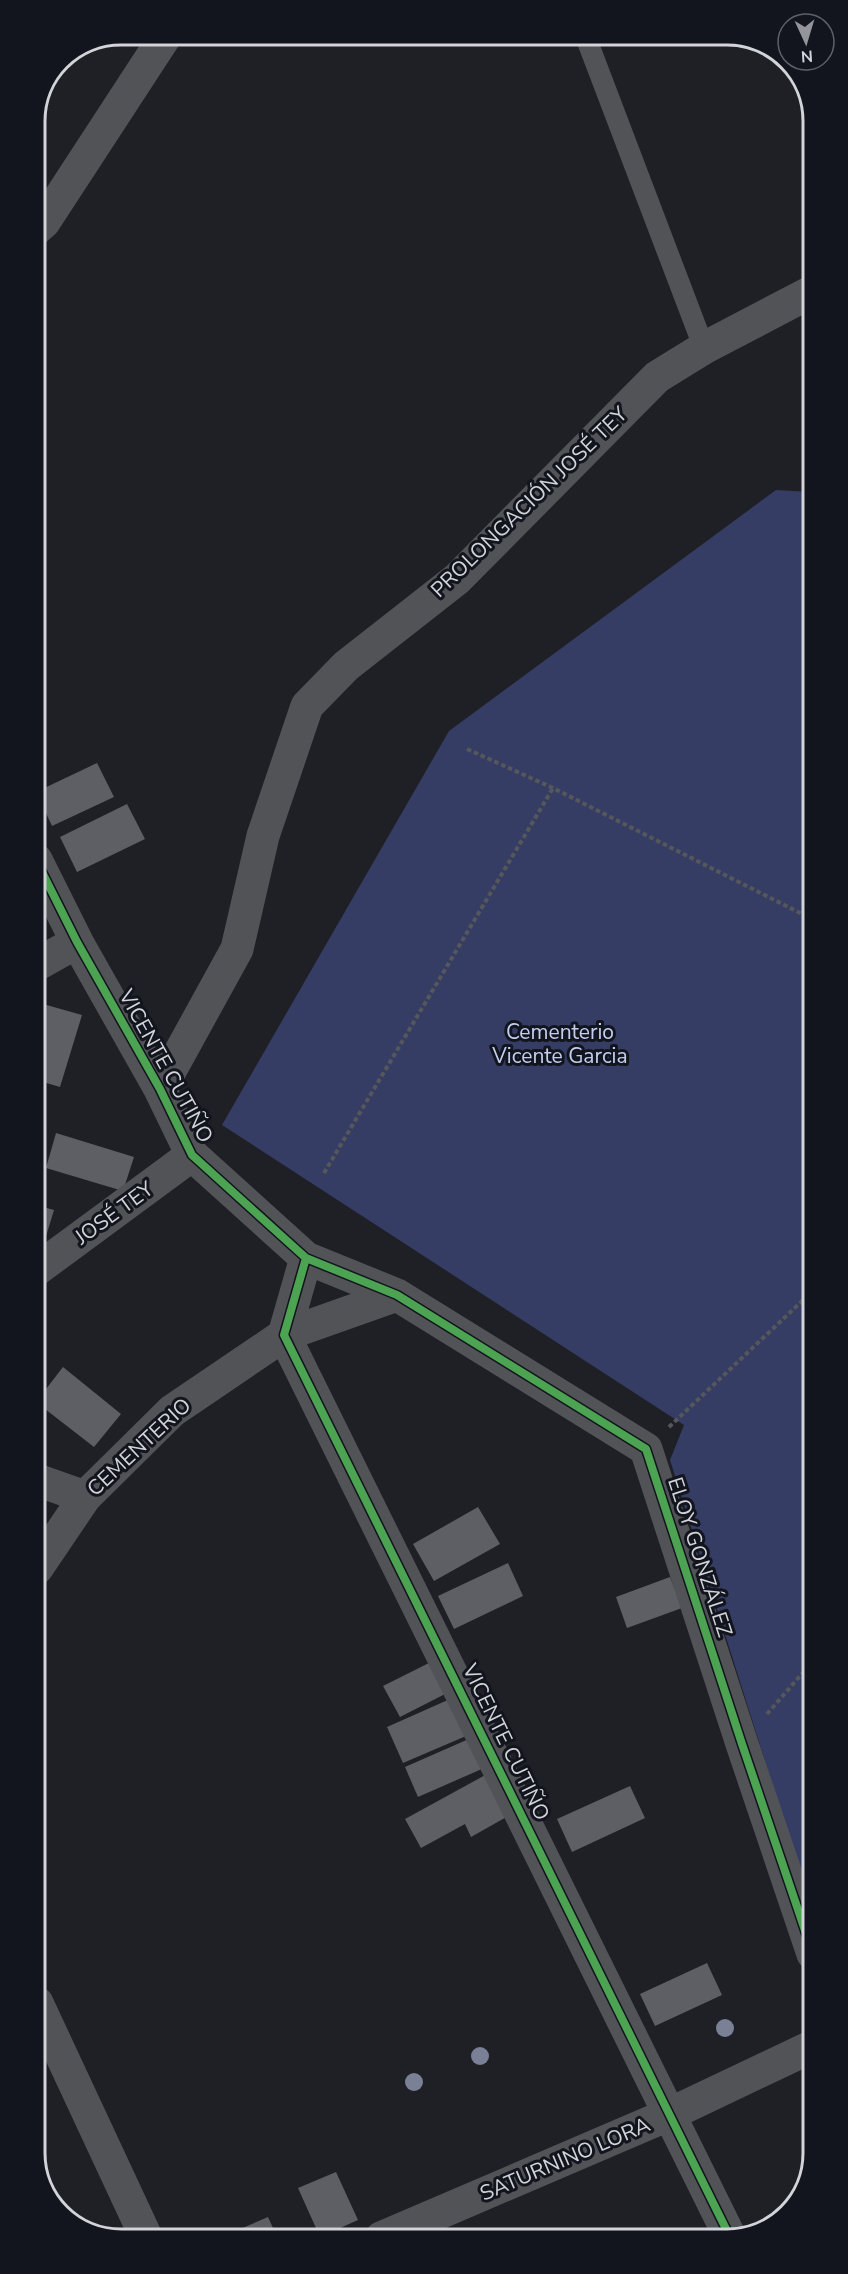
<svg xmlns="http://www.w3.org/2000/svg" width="848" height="2274" font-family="'Nunito Sans',sans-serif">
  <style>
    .green { fill: #353d64 }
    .building { fill: #5e5f64 }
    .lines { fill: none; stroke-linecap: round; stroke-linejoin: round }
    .path { stroke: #56575b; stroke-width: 4; stroke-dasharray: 4.5 3; stroke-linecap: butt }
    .lane { stroke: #525357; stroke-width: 21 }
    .street { stroke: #525357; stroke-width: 33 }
    .secondary { stroke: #525357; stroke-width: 33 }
    .cycleway-casing { stroke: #13151e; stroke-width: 11 }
    .cycleway { stroke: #4ca352; stroke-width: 8 }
    .tree { fill: #7a8095 }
    .labels { text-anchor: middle; stroke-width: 6; stroke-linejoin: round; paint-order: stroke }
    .street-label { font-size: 21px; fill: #d2d4da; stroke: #13151e }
    .park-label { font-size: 21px; fill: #c4cef0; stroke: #13151e }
    .rim { fill: none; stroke: #d2d4da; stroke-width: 3 }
  </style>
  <rect width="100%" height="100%" fill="#1f2025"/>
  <path class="green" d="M776,490L811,492L813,1913L670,1460L684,1425L222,1125L449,731Z"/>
  <path class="building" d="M97,763L114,797L52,826L36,792Z
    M127,804L145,839L77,872L60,837Z
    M36,1002L82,1015L60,1087L36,1080Z
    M56,1133L134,1157L123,1191L46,1168Z
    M36,1205L54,1210L44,1243L36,1241Z
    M63,1367L121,1414L94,1447L36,1402Z
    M478,1507L500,1544L434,1581L413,1544Z
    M508,1563L523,1596L454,1629L438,1596Z
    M670,1577L682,1608L627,1628L616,1597Z
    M431,1662L447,1693L400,1717L383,1686Z
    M450,1699L466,1736L403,1763L387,1727Z
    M471,1738L484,1768L418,1797L405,1767Z
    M489,1773L512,1814L471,1837L465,1824L421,1848L405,1819Z
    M630,1786L645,1818L572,1852L557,1819Z
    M707,1963L722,1995L655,2026L640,1994Z
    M336,2172L358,2220L320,2237L298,2188Z
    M268,2217L278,2239H217Z"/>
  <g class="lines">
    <path class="path" d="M467,749L553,788L812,919
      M324,1173L553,788
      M801,1302L812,1314
      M669,1427L801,1302L812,1287
      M767,1714L813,1661"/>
    <path class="lane" d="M585,35L704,348"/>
    <path class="street" d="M35,230L44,222L166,35
      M36,860L77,942L160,1089L192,1155L306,1258L397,1295L646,1449L742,1744L813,1954
      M36,965L77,942
      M160,1089L237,949L263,836L307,706L346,666L457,579L657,377L704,348L811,292
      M306,1258L284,1335L730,2237
      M36,1270L192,1155
      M37,1480L85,1497
      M37,1568L85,1497L172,1411L284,1335L397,1295"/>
    <path class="secondary" d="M37,2003L147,2239
      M381,2238L670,2114L813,2046"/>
    <defs>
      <path id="cycleway" d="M36,860L77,942L160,1089L192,1155L306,1258L397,1295L646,1449L742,1744L813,1954
        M306,1258L284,1335L730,2237"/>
    </defs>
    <use href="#cycleway" class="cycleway-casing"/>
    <use href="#cycleway" class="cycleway"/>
  </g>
  <g class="tree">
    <circle cx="725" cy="2028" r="9"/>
    <circle cx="480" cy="2056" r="9"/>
    <circle cx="414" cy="2082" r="9"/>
  </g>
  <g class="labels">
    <g class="street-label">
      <text transform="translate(529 502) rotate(-44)" y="7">PROLONGACIÓN JOSÉ TEY</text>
      <text transform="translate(166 1066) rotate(61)" y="7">VICENTE CUTIÑO</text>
      <text transform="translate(114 1213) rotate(-36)" y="7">JOSÉ TEY</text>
      <text transform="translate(139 1447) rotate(-43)" y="7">CEMENTERIO</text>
      <text transform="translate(700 1557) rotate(72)" y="7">ELOY GONZÁLEZ</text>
      <text transform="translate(506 1742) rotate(64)" y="7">VICENTE CUTIÑO</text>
      <text transform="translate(565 2159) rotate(-23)" y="7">SATURNINO LORA</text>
    </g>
    <g class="park-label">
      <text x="560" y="1039">Cementerio<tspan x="560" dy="24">Vicente Garcia</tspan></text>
    </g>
  </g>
  <path d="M0 0H848V2274H0ZM121 45H727A76 76 0 0 1 803 121V2153A76 76 0 0 1 727 2229H121A76 76 0 0 1 45 2153V121A76 76 0 0 1 121 45Z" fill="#13151e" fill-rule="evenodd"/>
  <path class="rim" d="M121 45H727A76 76 0 0 1 803 121V2153A76 76 0 0 1 727 2229H121A76 76 0 0 1 45 2153V121A76 76 0 0 1 121 45Z"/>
  <g transform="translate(806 42) rotate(176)"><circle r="28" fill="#13151e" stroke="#5f6169" stroke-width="1.5"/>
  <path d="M0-4.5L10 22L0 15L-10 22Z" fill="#93959b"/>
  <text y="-9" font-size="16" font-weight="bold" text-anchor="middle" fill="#d2d4da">N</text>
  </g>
</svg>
